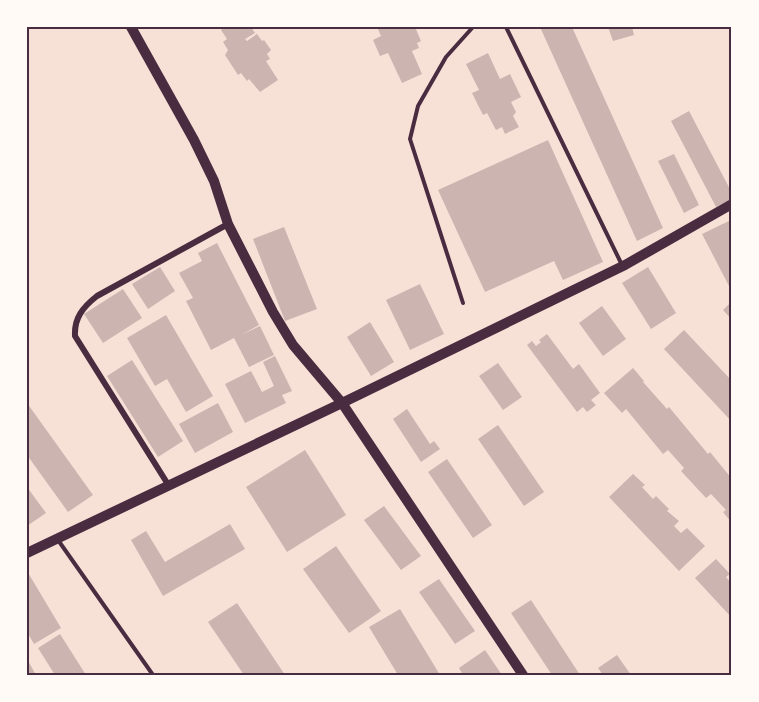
<svg xmlns="http://www.w3.org/2000/svg" width="759" height="702" font-family="'Source Sans 3',sans-serif">
  <style>
    .building { fill: #ccb4b1 }
    .lines { fill: none; stroke-linecap: round; stroke-linejoin: round }
    .service { stroke: #4a2c40; stroke-width: 4 }
    .minor { stroke: #4a2c40; stroke-width: 6 }
    .tertiary { stroke: #4a2c40; stroke-width: 10 }
    .neatline { fill: none; stroke: #4a2c40; stroke-width: 2 }
  </style>
  <rect width="100%" height="100%" fill="#f7e1d7"/>
  <path class="building" d="M224,27H251L255,33L245,39L247,41L257,34L262,41L264,40L271,50L267,54L270,59L266,61L278,80L260,92L249,79L247,81L241,73L238,75L225,55L228,50L223,42L227,39L221,30Z
    M377,27H415L421,41L417,43L419,48L412,51L422,74L402,83L388,53L380,56L373,40L381,36Z
    M540,27H572L663,228L637,241Z
    M608,27H632L634,35L613,41Z
    M488,53L500,79L510,74L521,97L511,102L516,112L513,116L519,127L505,134L502,127L496,130L487,113L483,115L472,93L479,90L466,64Z
    M689,111L732,193V199L716,207L671,121Z
    M548,140L603,262L563,280L554,261L485,292L438,190Z
    M674,154L699,205L684,213L658,161Z
    M731,220L732,285L729,286L702,234Z
    M284,227L317,309L285,321L253,239Z
    M217,243L259,325L243,334L260,326L274,355L249,367L234,338L211,350L186,301L193,298L179,273L202,261L198,253Z
    M160,267L175,291L148,309L132,284Z
    M648,267L676,313L651,329L622,283Z
    M420,284L444,334L410,350L386,300Z
    M123,289L142,318L103,343L84,314Z
    M732,301V320L723,310Z
    M602,306L626,339L603,356L579,323Z
    M166,315L213,396L186,412L167,379L155,386L127,338Z
    M370,322L394,362L371,376L347,337Z
    M684,330L732,381V422L664,349Z
    M547,334L573,369L579,364L600,393L591,400L596,405L587,412L583,407L577,412L527,345L532,341L536,346L541,342L539,340Z
    M275,356L292,391L282,395L286,403L245,423L225,384L251,371L262,392L274,386L263,362Z
    M132,360L183,441L158,457L107,376Z
    M498,363L522,397L503,410L479,376Z
    M633,368L644,381L643,382L667,409L669,407L708,454L710,452L732,479V523L723,512L726,510L711,494L706,498L681,471L684,468L668,450L663,454L626,409L622,413L604,393Z
    M27,403L93,495L68,512L27,455Z
    M218,403L233,432L195,453L179,424Z
    M407,409L430,444L434,441L440,449L421,462L393,419Z
    M498,425L544,492L524,506L478,439Z
    M305,450L346,515L287,552L246,487Z
    M447,459L492,525L473,538L428,472Z
    M633,474L645,485L642,487L653,499L656,496L669,509L667,511L679,521L674,526L681,533L687,528L705,546L679,571L609,497Z
    M27,487L46,513L27,526Z
    M384,506L421,556L401,570L364,520Z
    M230,524L245,549L163,596L131,540L146,531L165,562Z
    M336,546L381,611L349,633L303,569Z
    M716,559L730,574L726,577L732,584V618L695,578Z
    M27,571L61,628L34,644L27,632Z
    M439,579L475,631L455,644L419,592Z
    M531,600L580,675H552L511,613Z
    M237,603L285,675H244L208,622Z
    M400,609L440,675H398L369,627Z
    M60,634L86,675H55L38,648Z
    M485,650L502,675H463L459,668Z
    M617,655L631,675H603L598,668Z
    M27,659L36,675H27Z"/>
  <g class="lines">
    <path class="service" d="M506,27L622,265
      M463,303L410,139L418,106L446,57L473,27
      M58,540L153,675"/>
    <path class="minor" d="M169,486L75,336C74,318 83,307 97,296L228,224"/>
    <path class="tertiary" d="M131,27L194,140L214,181L228,224L273,312L293,345L342,403L523,675
      M27,553L342,403L625,265L732,204"/>
  </g>
  <rect width="759" height="702" fill="none" stroke="#fffaf5" stroke-width="57"/>
  <rect x="28" y="28" width="702" height="646" class="neatline"/>
</svg>
